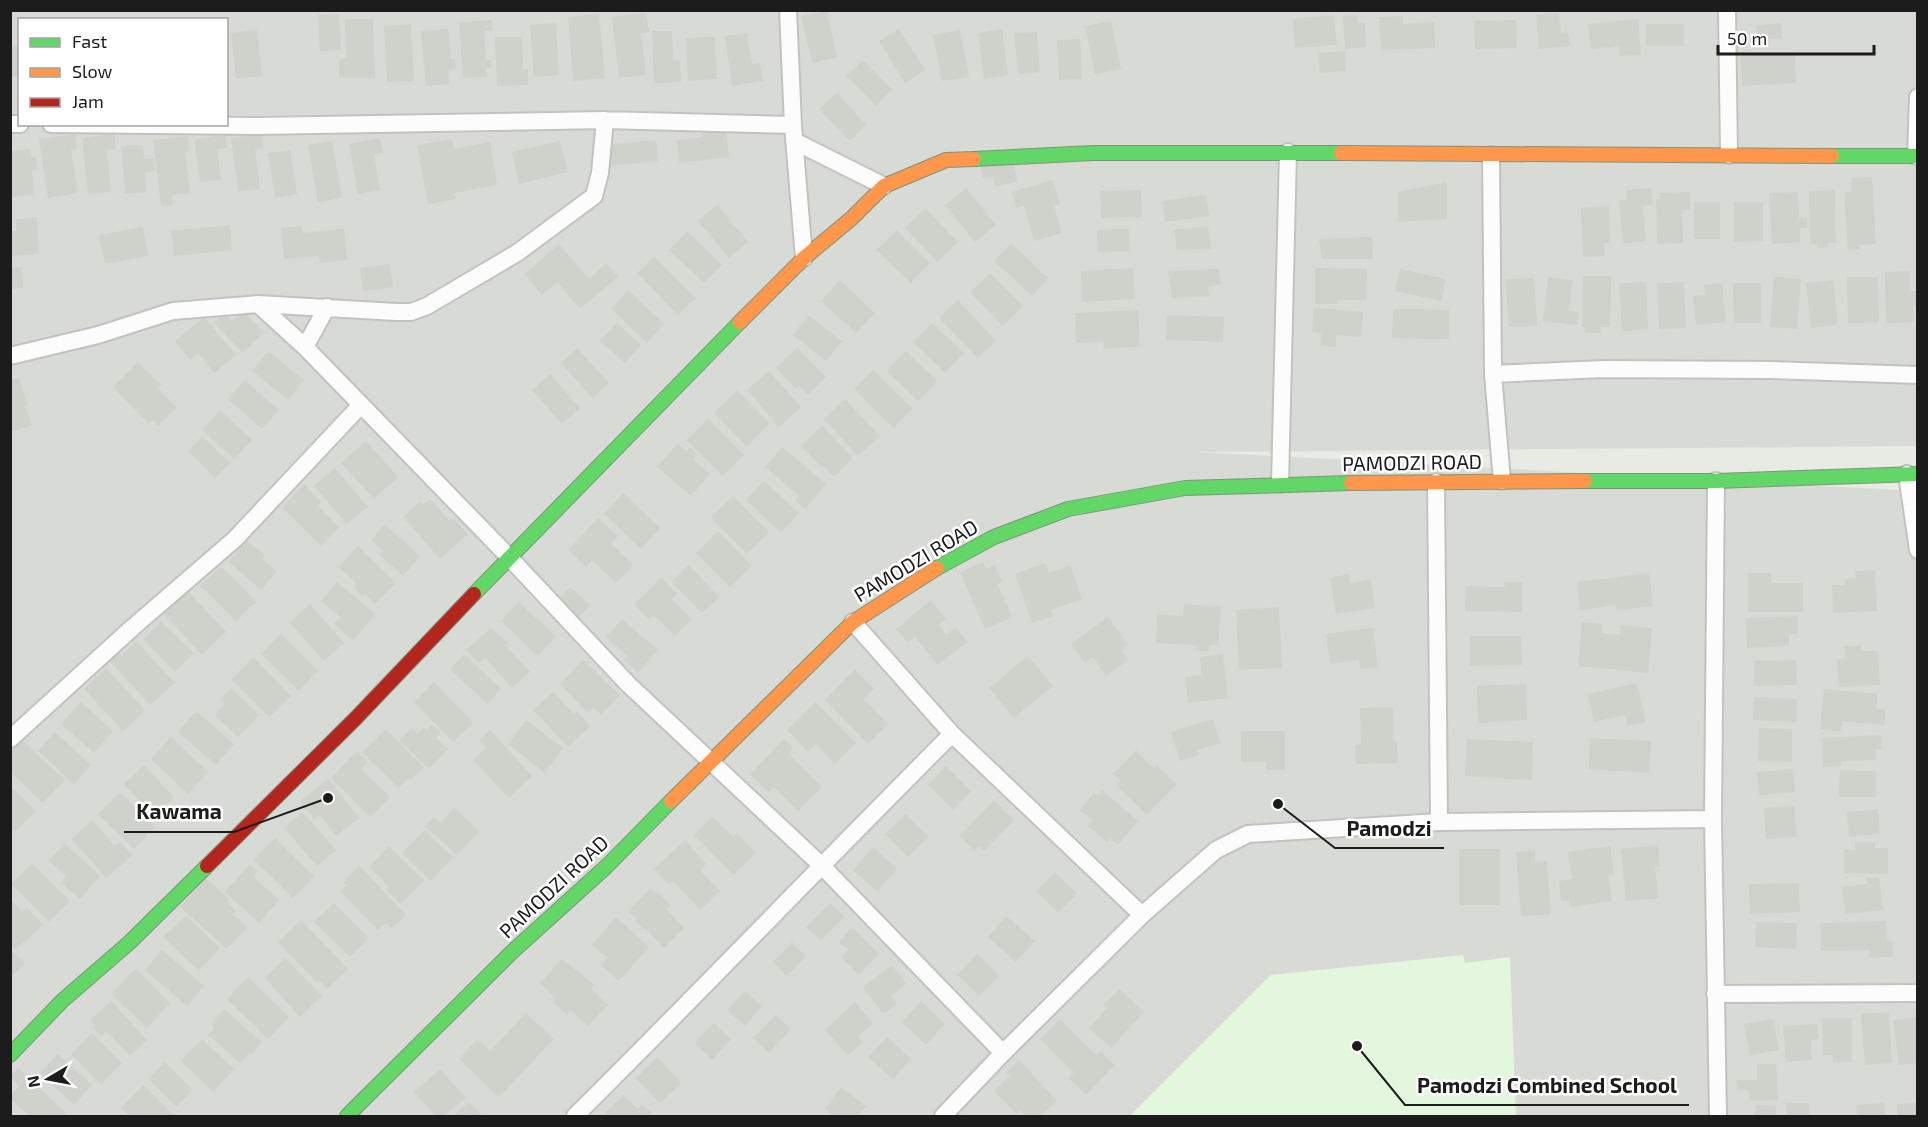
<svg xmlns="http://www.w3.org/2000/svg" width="1928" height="1127" font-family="'Exo 2',sans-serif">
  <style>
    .residential { fill: #d8dad6; fill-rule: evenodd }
    .education { fill: #e3f6de }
    .building { fill: #cfd1cb }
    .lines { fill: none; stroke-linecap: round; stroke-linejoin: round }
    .street-casing { stroke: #c2c3c0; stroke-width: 20 }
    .fast-casing { stroke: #7e957c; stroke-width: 16 }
    .slow-casing { stroke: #7e957c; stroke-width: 16 }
    .jam-casing { stroke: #7e957c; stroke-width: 16 }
    .street { stroke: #fbfcfb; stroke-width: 16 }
    .fast { stroke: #63d668; stroke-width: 14 }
    .slow { stroke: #ff974d; stroke-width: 14 }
    .jam { stroke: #b3261e; stroke-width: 14 }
    .labels { text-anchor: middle; stroke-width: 5; stroke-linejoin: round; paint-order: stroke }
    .street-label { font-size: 20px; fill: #1c1c1c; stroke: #fff }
    .leader { fill: none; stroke: #1c1c1c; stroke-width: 2 }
    .callout-dot { fill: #1c1c1c; stroke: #fff; stroke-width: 2 }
    .callout-label { font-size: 21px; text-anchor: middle; font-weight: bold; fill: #1c1c1c; stroke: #fff; stroke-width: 5; stroke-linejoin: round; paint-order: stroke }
  </style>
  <rect width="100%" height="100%" fill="#e7ebe4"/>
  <path class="residential" d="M10,11H1917V446L1199,452L1917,491V1116H11ZM20,20H226V124H20Z"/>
  <path class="education" d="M1463,955L1465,963L1510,957L1516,1116H1130L1271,975Z"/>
  <path class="building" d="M827,11L837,57L812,63L801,16Z
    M646,13L649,32L641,33L646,75L619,78L612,17Z
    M1559,13L1561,33L1568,32L1570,46L1539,49L1536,15Z
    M339,14L341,50L320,51L318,15Z
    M599,14L605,78L573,81L568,17Z
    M1334,15L1337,45L1295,48L1293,19Z
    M1357,15L1358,23H1365L1366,47L1345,49L1343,16Z
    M1403,16V24L1434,22L1435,48L1381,50L1379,17Z
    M345,19H373L375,78H339V59L346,58Z
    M1638,19L1641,55L1620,56L1619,46L1591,49L1588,24Z
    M492,20L493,30L484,31L486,60H491V68H486L487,77L463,78L459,23Z
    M1516,20L1517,48L1475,49L1474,21Z
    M1111,21L1121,69L1095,74L1085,26Z
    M556,23L559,75L534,77L530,25Z
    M1781,23L1782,38L1769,39L1770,45L1758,47L1756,26Z
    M411,24L414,81L387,82L384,26Z
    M1646,24H1684V46H1646Z
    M448,29L451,59H455L456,69L448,70L449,84L426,86L421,31Z
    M899,29L925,70L905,83L879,41Z
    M1002,29L1008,75L984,79L978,33Z
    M257,30L262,76L236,79L231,33Z
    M960,30L969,77L942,81L933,35Z
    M652,31H672L673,61L680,60L681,82L654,83Z
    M1037,32L1040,72L1018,74L1014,33Z
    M747,33L752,64L760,63L763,81L732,86L725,36Z
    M495,37H522L523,69H528V85L497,86Z
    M715,37L717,79L688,81L686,38Z
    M1080,39L1082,79L1059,80L1057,40Z
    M20,45V76L10,77V46Z
    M1345,51L1346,71L1320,73L1318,53Z
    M1795,53L1796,83L1742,86L1740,56Z
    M863,60L892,90L876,106L846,76Z
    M837,93L866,125L850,141L819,109Z
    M726,130L729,157L679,163L677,140L703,137L702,133Z
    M75,134L77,149L71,150L78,193L48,198L39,139Z
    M114,134L116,149L107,150L111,192L88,194L82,138Z
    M262,134L263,149L255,150L260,189L238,192L231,138Z
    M225,135L227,148L217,149L221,180L200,182L194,139Z
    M188,136L190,151L185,152L190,193L172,195L173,205L161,206L153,140Z
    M380,138L383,153L374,154L380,190L358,194L349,144Z
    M452,139L454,149L490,142L497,185L455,193L456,199L428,204L417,145Z
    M656,140L658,161L608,166L606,145Z
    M332,141L342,198L318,202L308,145Z
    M560,141L568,172L519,184L512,152Z
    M143,145L144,159L153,158L155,171L145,172L146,192L125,194L121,146Z
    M31,149V157H36L37,169L32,170L34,195L10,197V151Z
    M290,150L297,194L275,198L268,153Z
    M1013,159L1017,182L995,186L993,177L983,178L980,165Z
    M1872,177L1876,244L1859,245L1860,249L1848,250L1844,192H1852L1851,178Z
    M1053,180L1060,205L1054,206L1062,233L1034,241L1024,206L1016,208L1012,192Z
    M1447,182V219L1398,222V192Z
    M966,188L996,225L975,242L945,205Z
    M1651,188L1653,205L1643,206L1646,241L1623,243L1619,200H1627L1626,190Z
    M1141,190L1142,217L1101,218L1100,191Z
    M1835,190L1836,243H1828V248H1817V244L1810,245L1809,191Z
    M1690,192V210H1682L1683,243L1657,244L1656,199H1660V193Z
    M1798,192L1799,218H1807V228H1800V242L1772,244L1769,193Z
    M1206,195L1209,216L1165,222L1162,201Z
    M1694,202H1720V239H1694Z
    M1734,202H1763V241L1734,242Z
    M717,205L748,242L729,258L698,221Z
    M1609,206L1610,243H1604L1605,256L1583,257L1581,208Z
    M925,208L958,242L937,262L905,228Z
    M37,217L39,254L10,256V231H16V219Z
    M230,225L232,250L174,256L171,231Z
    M302,226V233L344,229L347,260L320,263L319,256L284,259L281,228Z
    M1208,226L1211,249L1177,250L1174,230Z
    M143,227L148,256L105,264L99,235Z
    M1129,229L1130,251L1098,252L1097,230Z
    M896,230L930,263L911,283L876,250Z
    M687,231L722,265L704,283L669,250Z
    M1372,237L1373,259H1322L1319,239Z
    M1011,243L1048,278L1032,296L994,261Z
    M559,244L589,279L606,263L618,277L580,309L557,282L542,295L525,274Z
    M654,256L696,298L678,315L637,273Z
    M390,264L393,287L363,291L360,268Z
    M22,267L23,288L10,289V268Z
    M1133,268L1135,299L1082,302L1081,271Z
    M1315,268L1367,269L1366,300H1338V304H1315Z
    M1218,269L1221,284L1207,287L1210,296L1172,298L1168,271Z
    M1400,269L1446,279L1441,301L1395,291Z
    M1910,271V291H1917L1918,306H1913L1914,322L1886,323L1885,272Z
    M990,273L1023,306L1003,326L970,292Z
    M1583,276H1611L1610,327H1600L1601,333H1585V327H1582Z
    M1548,277L1573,280L1569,311L1579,312L1578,325L1543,321Z
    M1774,277L1801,279L1797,329L1770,327Z
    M1847,277H1878L1879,322L1848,323Z
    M1534,278L1537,326L1509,327L1505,279Z
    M840,280L875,313L856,333L821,301Z
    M1833,280L1838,325L1811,328L1806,283Z
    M1646,282L1648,329L1622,331L1619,283Z
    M1684,282L1686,328L1659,329L1657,283Z
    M1722,283L1726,322L1696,325L1693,296L1705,295L1704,285Z
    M1733,283H1761V323H1734Z
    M628,290L664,324L647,343L611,309Z
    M958,300L996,341L978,358L939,318Z
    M1314,308L1363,312L1361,337L1336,335V347L1320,345L1321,333L1312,332Z
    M1393,309L1449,310V339L1392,338Z
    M1138,310L1140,346L1104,349L1103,342L1076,343L1075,313Z
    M243,311L264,332L243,353L214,323L224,313L232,321Z
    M808,315L842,341L826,361L793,335Z
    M1167,315L1224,317L1223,342L1166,340Z
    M204,317L236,355L214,373L198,353L190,360L175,341Z
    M617,323L641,345L625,363L600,341Z
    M932,323L964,353L945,373L913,342Z
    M797,347L826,377L808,395L799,386L796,389L776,368Z
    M577,348L609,383L592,398L561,363Z
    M268,351L304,380L288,400L252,371Z
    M906,351L937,381L918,401L887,371Z
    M138,362L161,385L158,388L177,407L158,426L152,420L149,424L113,387Z
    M873,370L913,409L894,428L854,389Z
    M769,371L801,407L779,427L747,390Z
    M550,374L580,408L562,424L532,390Z
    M19,378L28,405L25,406L32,425L10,432V380Z
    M244,380L279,410L262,429L228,399Z
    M737,390L770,424L747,447L714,413Z
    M845,399L880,436L858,456L824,419Z
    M220,410L252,440L234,459L202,430Z
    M708,418L744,455L722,476L686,440Z
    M822,425L853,458L834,477L824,466L822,468L801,446Z
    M202,436L230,463L215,478L188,451Z
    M366,441L398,477L374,499L341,463Z
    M677,444L686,451L690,447L697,454L693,459L710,474L691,496L657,467Z
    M782,447L826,484L805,509L795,501L799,496L765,467Z
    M335,468L368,507L347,524L314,486Z
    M764,481L799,513L781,533L746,500Z
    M304,484L322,502L318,506L339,527L321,546L282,508Z
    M623,493L660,528L641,549L604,514Z
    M733,496L769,532L747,554L711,517Z
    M430,499L450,521L454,518L468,534L440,559L403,517L420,501L423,505Z
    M598,518L618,536L611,543L633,565L616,583L592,560L586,567L568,550Z
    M385,524L420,557L403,576L379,554L383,551L371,540Z
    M718,531L752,566L730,588L696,553Z
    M247,540L265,556L262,559L277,571L261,590L229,562Z
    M358,546L396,583L375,604L365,594L362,596L354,587L357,584L339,567Z
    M983,562L986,569L995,565L1002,582L997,584L1012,617L985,629L960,572Z
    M1045,563L1049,573L1070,565L1082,599L1051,610L1053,616L1032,623L1015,574Z
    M689,565L719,597L702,613L671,582Z
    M221,566L256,602L236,622L200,586Z
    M1875,570L1877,611L1833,613L1832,585H1845V579L1856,578L1855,571Z
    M1649,573L1653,606L1617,610L1616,605L1580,610L1577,582Z
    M1748,573H1771V583H1803V612H1748Z
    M1349,574L1350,583L1371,579L1375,608L1336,614L1330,578Z
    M661,577L677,593L672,599L692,619L675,636L653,615L649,619L634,604Z
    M337,582L375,614L353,641L334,624L340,617L321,601Z
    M1504,582H1522V612L1465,611L1466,586L1505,587Z
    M570,587L590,605L574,622L554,604Z
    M186,589L226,632L202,655L162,612Z
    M931,600L946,619L939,625L946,635L956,627L967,642L938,665L915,637L908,643L896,629Z
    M519,602L556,637L538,656L501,621Z
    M310,604L344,643L324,661L290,623Z
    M1184,604L1221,607L1218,645H1210L1209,651L1195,650L1196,645L1156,643L1157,614L1183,616Z
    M1279,607L1282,668L1239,670L1236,610Z
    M1798,616V634H1789V646L1747,648L1746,618Z
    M1108,617L1128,645L1121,650L1128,660L1106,676L1093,657L1085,663L1071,644Z
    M622,619L658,650L638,673L624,660L627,656L606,637Z
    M161,621L194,653L175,672L143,639Z
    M1582,622L1602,624V633L1620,635L1621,625L1652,628L1648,673L1578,666Z
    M491,628L508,643L505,645L530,672L512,688L485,658L479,663L466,650Z
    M1373,628L1378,667L1360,669L1359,660L1330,664L1326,634Z
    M280,634L318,671L299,691L261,654Z
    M1470,636H1521L1522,665L1470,666Z
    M136,641L175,683L150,705L108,659L117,651L121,655Z
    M1844,646H1861L1862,651H1878L1880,685L1839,687L1837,659L1845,658Z
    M464,654L501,689L487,704L450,669Z
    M1223,654L1228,698L1188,703L1185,677L1202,675L1200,657Z
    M1028,656L1053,686L1014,718L989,688Z
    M253,657L291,696L269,717L231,679Z
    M583,660L620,695L601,715L593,707L588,713L560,684Z
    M1796,660L1797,685L1754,686V661Z
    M106,668L145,710L123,731L84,689Z
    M855,669L874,688L864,699L888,724L868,744L825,700Z
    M434,682L473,723L453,742L414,702Z
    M1637,683L1646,722L1628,726L1625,715L1594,722L1588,694Z
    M1526,684L1527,720L1478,723L1477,686Z
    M231,688L259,715L238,737L215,715L225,704L220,700Z
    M1824,689L1878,694L1876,709L1886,710L1884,725L1842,721L1841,731L1820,729Z
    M553,692L574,714L577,711L590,726L568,747L533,710Z
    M1754,697L1797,699L1796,722L1753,720Z
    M81,702L113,731L94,753L61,724Z
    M816,702L856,743L835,764L816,744L808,752L787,730Z
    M1393,707L1394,741H1397L1398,763L1356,764L1355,745L1361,744L1360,708Z
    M196,711L234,744L216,765L178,732Z
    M1213,719L1220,743L1197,750L1199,755L1180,761L1171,732Z
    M526,720L563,748L545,773L508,744Z
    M432,724L441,733L436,738L448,749L429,769L399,741L412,728L418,734L423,727L427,730Z
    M1759,728L1792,729V762L1758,761Z
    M386,729L423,767L410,780L408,778L398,788L362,752Z
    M490,730L532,776L509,798L473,760L486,747L480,741Z
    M1241,731H1285V770H1266V762H1241Z
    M55,732L91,765L74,784L38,751Z
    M1881,735L1882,749H1876V760L1842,761V766L1823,767L1822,738Z
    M171,737L208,772L188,794L151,759Z
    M1590,738L1651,741L1649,773L1589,769Z
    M21,739L65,780L43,803L10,772V750Z
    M784,739L793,748L788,753L822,787L798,811L774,787L769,793L750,774Z
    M1467,739L1533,742L1532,780L1465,776Z
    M1136,750L1154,768L1157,765L1177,785L1147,815L1116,785L1121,781L1113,774Z
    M357,751L368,762L361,769L390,797L371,817L331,778Z
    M144,765L174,797L153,816L124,784Z
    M946,766L971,791L953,810L928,785Z
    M1793,769L1795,792L1759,795L1757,772Z
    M1840,770L1876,771V797H1839Z
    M329,779L359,818L336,836L320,815L314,819L300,801Z
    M10,785L36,811L16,831L10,826Z
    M1102,790L1138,821L1118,845L1110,838L1107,842L1088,826L1092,820L1080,810L1094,793L1098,796Z
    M120,792L155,827L134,849L98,814Z
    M994,800L1014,820L984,851L979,846L974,851L960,835Z
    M1794,806L1797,837L1766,839L1764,808Z
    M454,808L479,831L457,855L425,826L434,817L441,823Z
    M1878,809L1880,833L1849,837L1847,812Z
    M303,812L336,850L317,866L284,828Z
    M906,814L928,837L908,857L885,834Z
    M713,817L733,837L737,833L756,853L733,875L694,835Z
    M92,820L115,846L120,842L132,855L107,878L71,839Z
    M424,830L453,857L431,881L402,853Z
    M275,838L314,876L293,898L254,860Z
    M685,840L706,864L700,870L720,891L700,910L673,881L668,884L654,869Z
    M1855,842H1875V848H1888V874L1844,873V849L1855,850Z
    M64,843L100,876L80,899L61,883L66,876L49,861Z
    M1658,845L1660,867H1655L1658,898L1626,901L1621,849Z
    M389,846L424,881L401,904L386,890L389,887L369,867Z
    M1610,846L1614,874L1608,875L1612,901L1570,907L1569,900L1561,901L1559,881L1572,879L1568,852Z
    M873,847L897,869L877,891L853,870Z
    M1459,849H1500V905H1459Z
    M1535,850V862L1547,861L1551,914L1521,916L1516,852Z
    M32,863L70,901L49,922L11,884Z
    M250,864L258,871L253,876L279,900L259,923L225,892Z
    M360,866L406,915L391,929L386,923L378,930L340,891L346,885L343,882Z
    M1055,872L1077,894L1058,913L1036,891Z
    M1879,877L1883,910L1845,914L1842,887L1867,884L1866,878Z
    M206,878L229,899L227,902L236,911L233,914L247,927L227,949L180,907Z
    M1799,883L1800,912L1750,914L1749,884Z
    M651,888L656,893L658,892L671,906L666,909L684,928L664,948L645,928L643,929L635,921L636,919L628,911Z
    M10,899L22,912L27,907L43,925L15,950L10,944Z
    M334,903L369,938L350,957L314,922Z
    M830,903L845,917L821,941L806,927Z
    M186,916L220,948L199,971L163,937Z
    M1006,916L1035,941L1016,962L988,937Z
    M616,917L649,947L619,981L601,965L607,958L592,945Z
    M301,920L348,969L327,989L319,980L317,983L278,942Z
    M1886,921L1887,940L1892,941L1893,957L1870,958L1869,950L1821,951L1820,923Z
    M1756,922L1797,923L1796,949L1755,947Z
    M852,927L879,954L859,975L841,957L848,950L839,942Z
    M792,942L806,956L787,976L773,962Z
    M10,949L25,963L10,978Z
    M162,950L204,986L187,1006L145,970Z
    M977,954L999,975L979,996L957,975Z
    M285,958L322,996L300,1017L265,978Z
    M562,959L595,985L591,989L608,1005L588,1026L571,1010L567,1015L553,1002L556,999L540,983Z
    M892,965L906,984L891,996L897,1004L883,1014L863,987Z
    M135,969L170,1003L147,1028L111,994Z
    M248,977L289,1017L268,1039L227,999Z
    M1119,989L1144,1012L1111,1048L1089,1028L1107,1008L1104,1005Z
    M745,991L762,1006L745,1026L727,1010Z
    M111,1001L147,1040L130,1056L106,1031L101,1036L93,1028L95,1026L90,1020Z
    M921,1001L945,1024L926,1045L902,1022Z
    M855,1002L873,1023L858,1037L863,1042L848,1055L825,1030Z
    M224,1009L262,1042L251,1055L249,1053L240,1063L208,1035L214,1028L211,1024Z
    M1889,1012L1892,1063L1865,1065L1861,1014Z
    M526,1013L554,1039L499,1097L459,1059L477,1039L490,1051Z
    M776,1014L791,1029L769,1053L753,1038Z
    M1918,1017V1063L1899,1065L1893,1020Z
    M1822,1018H1852V1062H1833V1055H1823Z
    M1060,1019L1096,1055L1101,1051L1115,1065L1086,1095L1068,1078L1074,1072L1040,1039Z
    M1773,1019L1779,1050L1750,1055L1744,1024Z
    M714,1023L731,1039L712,1060L695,1043Z
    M1817,1024L1819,1039L1811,1040L1812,1060L1786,1062L1783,1026Z
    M92,1033L122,1063L101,1085L71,1054Z
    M887,1037L911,1059L893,1079L868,1057Z
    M202,1039L234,1069L213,1092L181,1061Z
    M58,1054L92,1085L74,1105L40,1073Z
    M657,1057L681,1083L660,1103L636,1078Z
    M1019,1060L1057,1101L1040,1116H1026L1020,1110L1016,1114L994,1091L1010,1076L1006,1072Z
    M165,1062L193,1090L176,1107L148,1079Z
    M1757,1064H1776L1778,1100L1750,1101L1749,1090H1737L1736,1080H1757Z
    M18,1068L67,1114L65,1116H29L10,1098V1095L19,1086L10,1076Z
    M440,1069L466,1098L444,1116H436L414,1092Z
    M143,1085L175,1116H129L121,1108Z
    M841,1087L866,1106L858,1116H834L825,1109Z
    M623,1095L638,1109L642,1104L652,1113L648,1116H606L604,1114Z
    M469,1102L482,1116H453Z
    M1786,1103H1809V1116H1786Z
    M1884,1103L1885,1116H1857L1856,1105Z
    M1918,1103V1116H1897V1104Z
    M1756,1105L1776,1106V1116H1755Z"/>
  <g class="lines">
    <defs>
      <path id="street" d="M788,10L793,125L804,258
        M1727,10L1729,155
        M10,124H20
        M51,124L257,126L605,120L793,125
        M794,141L884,186
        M1491,155L1493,374L1502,481
        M1916,156L1918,97
        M258,304L305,347L509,557L628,684L821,865L1003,1053
        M305,347L327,307
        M10,356L98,335L173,311L258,304L396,312H411L427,306L517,253L594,196L600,173L605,120
        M1493,374L1603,369L1770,370L1918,375
        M1907,474L1918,550
        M1716,481L1713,819L1718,1116
        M1436,482L1439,822
        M1280,484L1288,152
        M853,622L952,734L1142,915
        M10,739L132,628L235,539L360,406
        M1715,994L1918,993
        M575,1116C702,990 825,861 952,734
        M943,1116L1003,1053L1142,915L1216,850L1248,834L1439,822L1713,819"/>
      <path id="fast" d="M1832,156H1918
        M974,159L1093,153H1341
        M1585,481H1716L1918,474
        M937,568L994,537L1068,509L1185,488L1351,483
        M474,594L740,322
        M10,1055L62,1001L130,942L207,866
        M347,1116L512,952L607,866L671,801"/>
      <path id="slow" d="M1341,153L1832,156
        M740,322L804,258L852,218L884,186L946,160L974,159
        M1351,483L1585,481
        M671,801L853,622L937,568"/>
      <path id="jam" d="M207,866L356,718L474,594"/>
    </defs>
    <use href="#street" class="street-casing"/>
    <use href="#fast" class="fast-casing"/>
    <use href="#slow" class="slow-casing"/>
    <use href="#jam" class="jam-casing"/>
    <use href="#street" class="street"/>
    <use href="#fast" class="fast"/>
    <use href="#slow" class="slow"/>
    <use href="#jam" class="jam"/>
  </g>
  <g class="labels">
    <g class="street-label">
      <text transform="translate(1412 463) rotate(-1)" y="7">PAMODZI ROAD</text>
      <text transform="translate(916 561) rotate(-31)" y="7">PAMODZI ROAD</text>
      <text transform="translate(554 887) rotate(-43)" y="7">PAMODZI ROAD</text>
    </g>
  </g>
  <path class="leader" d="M328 798L234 832H124M1278 804L1335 848H1444M1357 1046L1405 1105H1689"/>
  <g class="callout-dot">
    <circle cx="328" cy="798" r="6"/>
    <circle cx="1278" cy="804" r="6"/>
    <circle cx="1357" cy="1046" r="6"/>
  </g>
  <g class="callout-label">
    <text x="179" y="819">Kawama</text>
    <text x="1389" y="836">Pamodzi</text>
    <text x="1547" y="1093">Pamodzi Combined School</text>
  </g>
  <rect width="1928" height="1127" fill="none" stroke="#1c1c1c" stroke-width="24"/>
  <rect x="18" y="18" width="210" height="108" fill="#ffffff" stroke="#a4a4a4" stroke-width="1.5"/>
  <rect x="30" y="38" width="30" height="9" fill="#63d668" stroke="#a4a4a4" stroke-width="1.5"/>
  <text x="72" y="48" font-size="18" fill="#1c1c1c">Fast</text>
  <rect x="30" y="68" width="30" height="9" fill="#ff974d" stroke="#a4a4a4" stroke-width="1.5"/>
  <text x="72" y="78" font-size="18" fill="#1c1c1c">Slow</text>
  <rect x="30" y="98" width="30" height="9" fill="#b3261e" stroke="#a4a4a4" stroke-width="1.5"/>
  <text x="72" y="108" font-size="18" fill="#1c1c1c">Jam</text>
  <g transform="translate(48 1079) rotate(260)" stroke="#ffffff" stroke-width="4.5" paint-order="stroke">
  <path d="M0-4.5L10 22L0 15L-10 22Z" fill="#1c1c1c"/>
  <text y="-9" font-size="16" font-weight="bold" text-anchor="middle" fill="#1c1c1c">N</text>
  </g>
  <path d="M1718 45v9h156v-9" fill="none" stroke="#1c1c1c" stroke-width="3"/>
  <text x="1727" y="45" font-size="18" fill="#1c1c1c" stroke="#ffffff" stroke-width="4.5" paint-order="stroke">50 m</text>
</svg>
